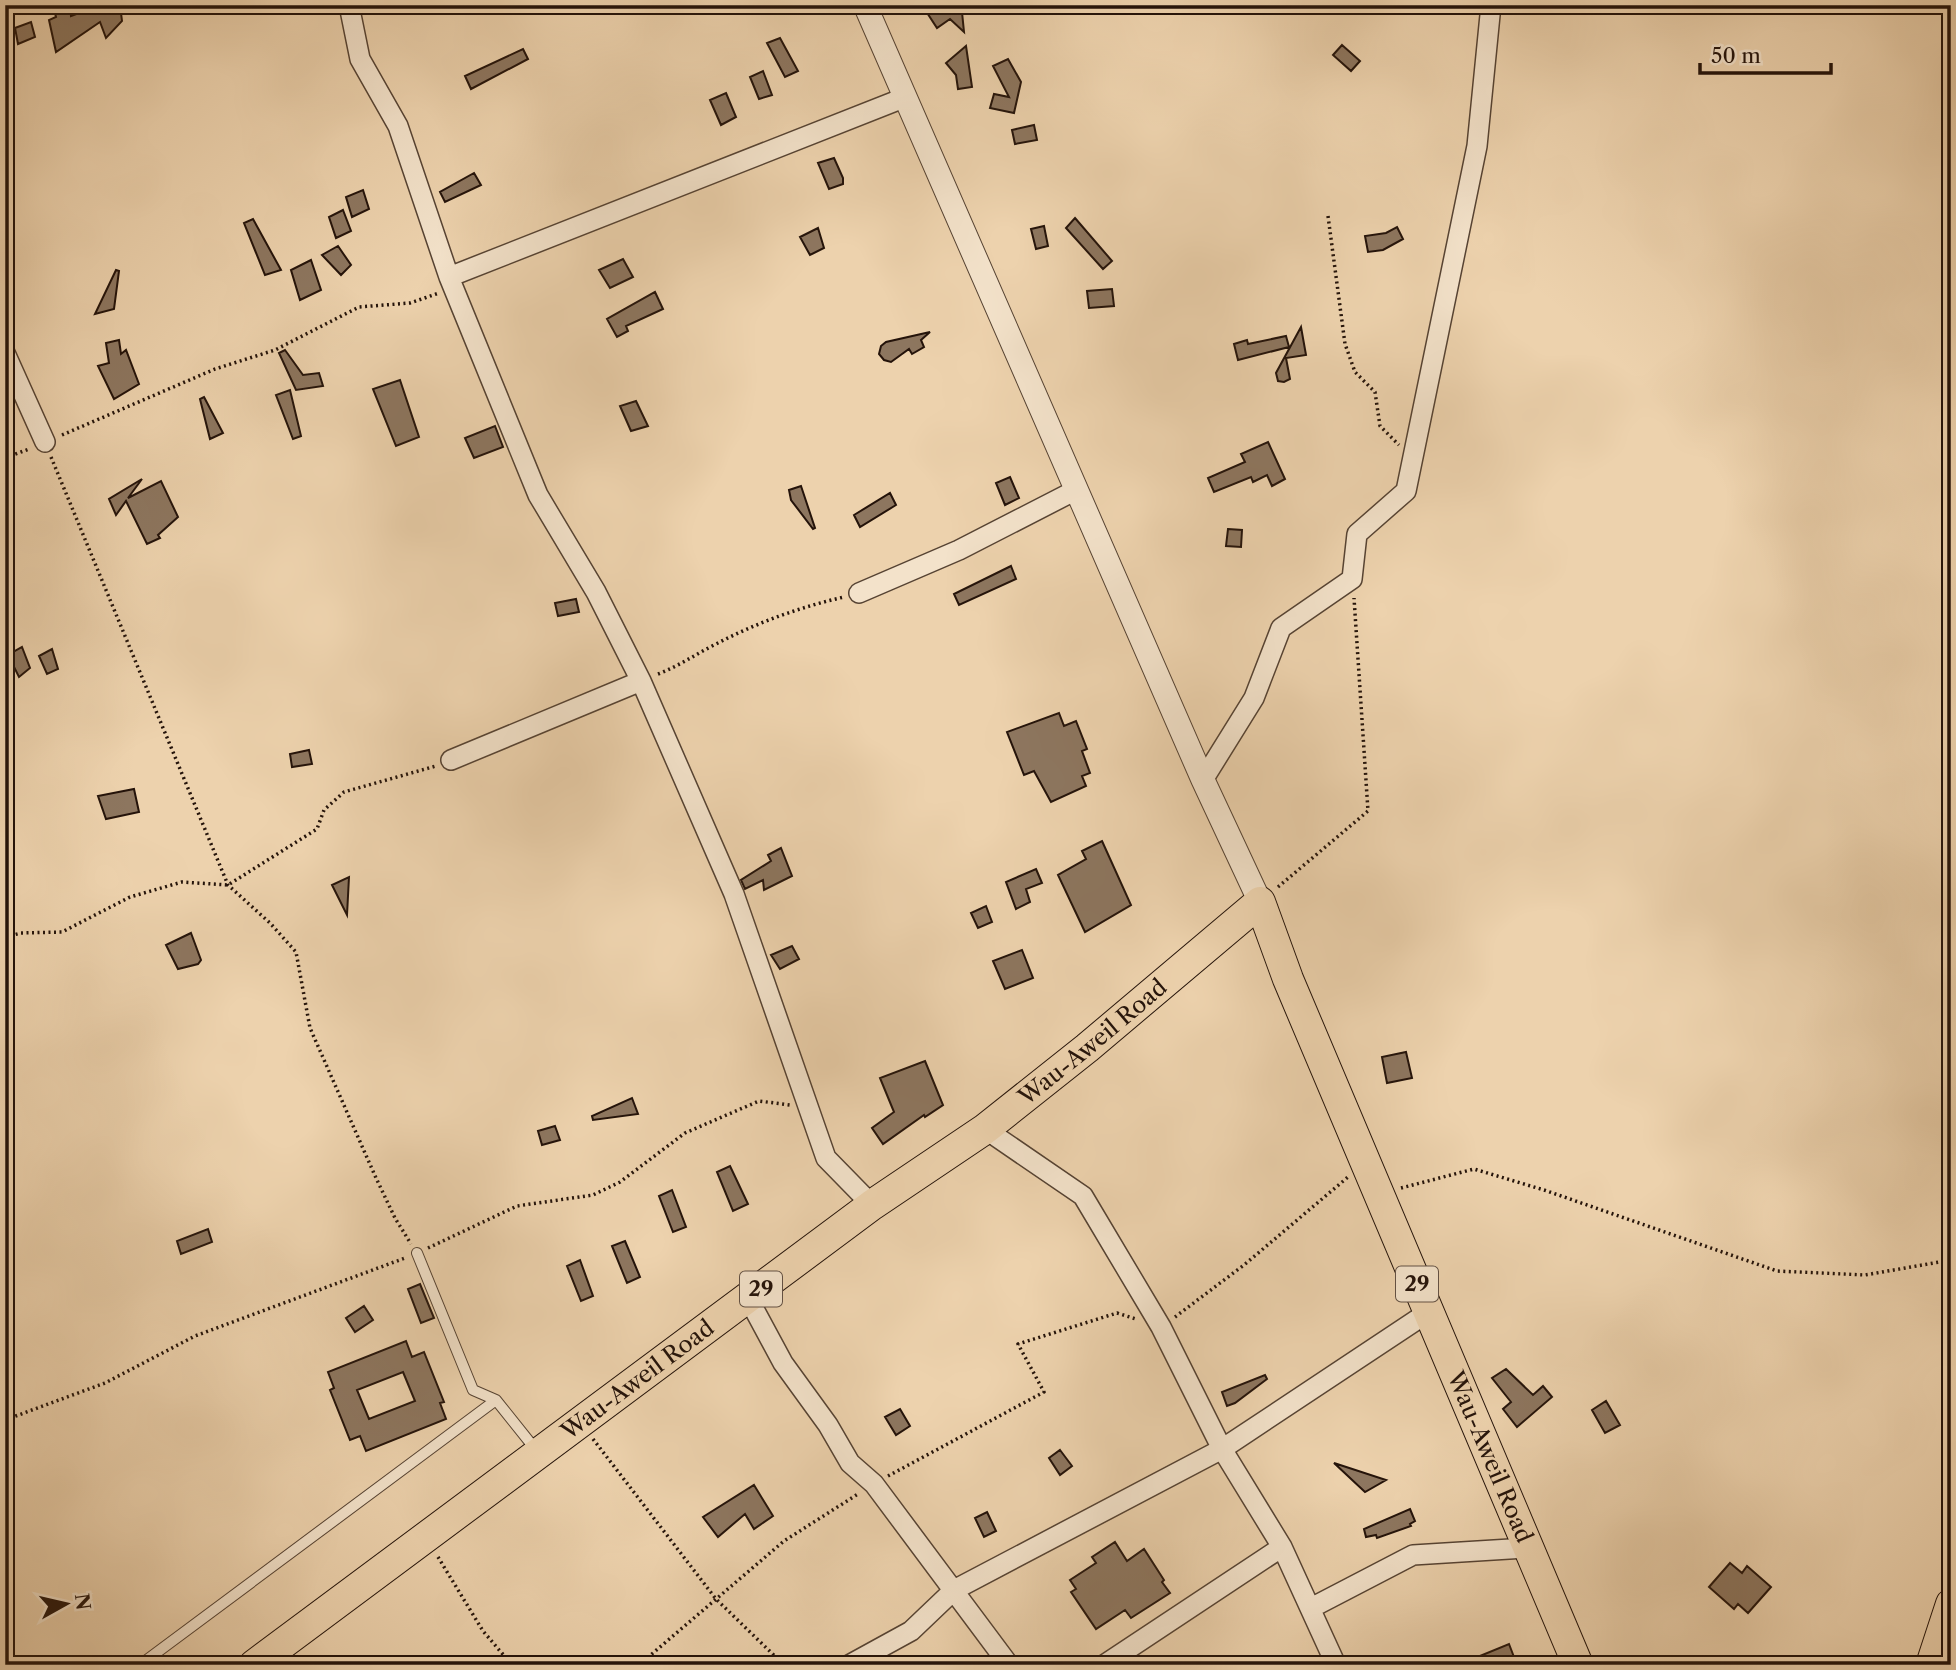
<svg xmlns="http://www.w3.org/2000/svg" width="1956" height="1670" font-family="'Libre Caslon Text',serif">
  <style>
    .building { fill: #8d765f; stroke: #24130a; stroke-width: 2; fill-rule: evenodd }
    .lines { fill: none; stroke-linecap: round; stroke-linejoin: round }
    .service-casing { stroke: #564333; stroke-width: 12 }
    .minor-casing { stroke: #564333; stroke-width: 22 }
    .tertiary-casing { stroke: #564333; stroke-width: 25 }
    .primary-casing { stroke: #24130a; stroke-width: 32 }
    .path { stroke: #24130a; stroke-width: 3.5; stroke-dasharray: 2 3.5; stroke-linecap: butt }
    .service { stroke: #f3e2ca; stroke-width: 10 }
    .minor { stroke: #f3e2ca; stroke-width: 19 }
    .tertiary { stroke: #f3e2ca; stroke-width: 23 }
    .primary { stroke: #edd2ad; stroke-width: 30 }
    .labels { text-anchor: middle; stroke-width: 5; stroke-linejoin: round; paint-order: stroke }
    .shield { fill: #f3e2ca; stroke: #625144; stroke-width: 2 }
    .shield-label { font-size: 21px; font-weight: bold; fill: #24130a }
    .street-label { font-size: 23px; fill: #24130a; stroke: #f3e2ca }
  </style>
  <rect width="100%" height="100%" fill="#edd2ad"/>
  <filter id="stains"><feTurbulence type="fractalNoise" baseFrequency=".00286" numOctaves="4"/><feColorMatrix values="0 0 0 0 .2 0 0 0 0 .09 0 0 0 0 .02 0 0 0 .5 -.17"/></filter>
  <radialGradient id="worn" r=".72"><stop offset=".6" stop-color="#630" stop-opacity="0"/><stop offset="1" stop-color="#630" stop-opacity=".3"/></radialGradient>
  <path class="building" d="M53,5H70L71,16L100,5H120L122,21L106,38L100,22L56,52L49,20L56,17Z
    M922,5H971L962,12L964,32L950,19L937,28Z
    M31,22L35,37L18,44L15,28Z
    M780,38L798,71L785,77L767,43Z
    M1342,45L1360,61L1351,71L1333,55Z
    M966,46L972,87L958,89L956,75L946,63Z
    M523,49L528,59L471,89L465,76Z
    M1008,59L1021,82L1014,113L990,108L994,94L1009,97L993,66Z
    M763,71L772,95L759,99L750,77Z
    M726,93L736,117L721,125L710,100Z
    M1034,125L1037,140L1015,144L1012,130Z
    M834,158L843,178V184L829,189L818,163Z
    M474,173L481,185L445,202L440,192Z
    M363,190L369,209L352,217L346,197Z
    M343,210L351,231L336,238L329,217Z
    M1075,218L1112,261L1103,269L1066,228Z
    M253,219L281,270L265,275L244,223Z
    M1044,226L1048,246L1036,249L1031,229Z
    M1397,227L1403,239L1383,250L1368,252L1365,236L1386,233Z
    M818,228L824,248L810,255L800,237Z
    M338,246L351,265L341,275L322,255Z
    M623,259L633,277L610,288L599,270Z
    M311,260L321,290L300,300L291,270Z
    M116,270L119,271L114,309L95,314Z
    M1112,289L1114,306L1089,308L1087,291Z
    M655,292L663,309L626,326L628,331L617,337L607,319Z
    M1301,327L1306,355L1286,358L1290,379L1284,382L1278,381L1276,373Z
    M930,332L921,340L924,347L912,354L909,349L891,362L884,360L879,354L881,346L886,342Z
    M1286,336L1289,347L1238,360L1234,344L1247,340L1248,344Z
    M119,340L121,354L126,350L139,384L114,399L98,366L109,363L106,343Z
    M285,350L303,375L319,373L323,386L296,390L279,353Z
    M400,380L419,437L396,446L373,389Z
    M290,390L301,436L293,439L276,395Z
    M204,397L223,433L210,439L200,399Z
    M636,401L648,426L631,431L620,406Z
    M495,426L503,447L474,458L465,438Z
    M1268,442L1285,479L1272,486L1267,475L1253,482L1251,477L1214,492L1208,478L1245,462L1241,454Z
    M1010,477L1019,498L1005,505L996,483Z
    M142,479L128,498L161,481L178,517L158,535L160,538L147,544L126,501L116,515L109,499Z
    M801,486L815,528L813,529L791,500L789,490Z
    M890,493L896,505L860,527L854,515Z
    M1228,529L1242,530L1241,547L1226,546Z
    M1011,566L1016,579L959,605L954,594Z
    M576,599L579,612L558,616L555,603Z
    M22,647L30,668L19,677L8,655Z
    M52,649L58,669L47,674L39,656Z
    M1059,713L1064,726L1076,721L1087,749L1082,751L1090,773L1082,776L1086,786L1051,802L1034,771L1024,775L1007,732Z
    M309,750L312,764L292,767L290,754Z
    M134,789L139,812L106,819L98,796Z
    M1102,841L1131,905L1085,932L1058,875L1086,859L1082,851Z
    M781,848L792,876L764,890L763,880L745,889L741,880L771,861L768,855Z
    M1036,869L1042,883L1026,889L1030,902L1016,909L1006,882Z
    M349,877L347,915L332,885Z
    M986,906L992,922L978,928L971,913Z
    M191,933L201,960L198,964L178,969L166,945Z
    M792,946L799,959L780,969L771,955Z
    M1022,950L1033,978L1005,989L993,961Z
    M1406,1052L1412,1078L1387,1083L1382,1057Z
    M925,1061L943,1105L925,1117L924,1115L883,1144L872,1128L894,1112L880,1078Z
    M632,1098L638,1114L593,1120L592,1116Z
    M555,1126L560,1140L542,1145L538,1131Z
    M730,1166L748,1204L733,1211L717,1172Z
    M672,1190L686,1227L673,1232L659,1196Z
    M208,1229L212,1242L181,1254L177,1241Z
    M625,1241L640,1277L627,1283L612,1246Z
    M580,1260L593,1296L581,1301L567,1266Z
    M420,1284L434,1318L421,1323L408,1289Z
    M364,1306L373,1320L355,1332L346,1318Z
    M406,1341L412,1357L424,1352L444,1402L440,1403L446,1419L366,1451L360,1436L350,1440L330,1390L334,1388L328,1372ZM403,1372L415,1401L369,1419L357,1390Z
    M1506,1369L1533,1395L1543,1386L1552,1397L1517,1427L1503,1409L1511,1402L1492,1378Z
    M1265,1375L1267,1379L1235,1403L1227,1406L1222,1392Z
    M1606,1401L1620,1425L1605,1433L1592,1410Z
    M900,1409L910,1426L896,1435L885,1417Z
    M1060,1450L1072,1466L1060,1475L1049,1458Z
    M1334,1463L1386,1480L1365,1492Z
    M754,1485L773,1516L754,1529L745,1514L718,1537L703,1517Z
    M1410,1509L1415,1521L1410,1524L1411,1526L1377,1538L1376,1535L1366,1537L1364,1529Z
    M987,1512L996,1531L984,1537L975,1518Z
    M1115,1542L1127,1561L1144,1549L1164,1580L1162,1582L1170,1593L1131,1618L1125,1610L1096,1629L1071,1592L1076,1589L1070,1580L1096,1563L1092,1557Z
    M1730,1563L1742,1573L1747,1566L1771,1587L1748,1613L1738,1604L1734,1609L1709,1587Z
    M1509,1644L1517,1665H1458Z"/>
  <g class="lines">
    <defs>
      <path id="service" d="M417,1253L473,1390L496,1400L536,1450
        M140,1665L496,1400"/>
      <path id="minor" d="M349,5L360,59L398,126L449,277L538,495L596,592L641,681L734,894L826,1158L872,1205
        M449,277L906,97
        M5,353L45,442
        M859,593L959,550L1076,490
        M451,760L641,681
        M1203,780L1254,698L1281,628L1352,579L1357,534L1406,491L1477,146L1491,5
        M985,1129L1083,1196L1161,1327L1222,1449L1282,1547L1336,1665
        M748,1298L783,1363L828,1425L850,1463L874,1484L1009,1665
        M1311,1608L1413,1555L1527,1548
        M849,1665L911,1631L954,1590L1222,1449L1430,1311
        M1104,1665L1282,1547"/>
      <path id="tertiary" d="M865,5L1203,780L1260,902"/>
      <g id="primary">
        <path id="s1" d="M254,1665L872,1205L985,1129L1087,1048L1260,902L1288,979L1578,1665"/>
        <path d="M1931,1665L1951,1604"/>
      </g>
    </defs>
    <use href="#service" class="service-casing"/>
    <use href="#minor" class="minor-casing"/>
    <use href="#tertiary" class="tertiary-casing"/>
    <use href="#primary" class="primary-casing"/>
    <path class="path" d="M1328,216L1345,344L1355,372L1375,392L1380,426L1399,445
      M62,435L215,369L275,350L359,307L410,303L439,293
      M51,457L228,885L270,923L296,952L310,1028L376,1178L395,1218L411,1244
      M5,458L29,449
      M658,674C679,666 696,654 716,644C756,623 800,607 844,597
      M1278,887L1368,811L1354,598
      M5,937L21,933L62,932L130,897L182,882L228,885L317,829L324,810L344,792L436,766
      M1401,1188L1474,1169L1544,1190L1777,1271L1865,1275L1951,1260
      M428,1248L517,1206L593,1195L620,1182L685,1133L759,1101L790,1105
      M1175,1317L1244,1265L1348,1177
      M5,1420L105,1383L195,1336L405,1258
      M593,1439L716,1599L784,1665
      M888,1476L1044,1392L1018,1344L1117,1313L1136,1319
      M438,1557L483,1631L512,1665
      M639,1665L784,1541L858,1494"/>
    <use href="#service" class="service"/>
    <use href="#minor" class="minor"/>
    <use href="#tertiary" class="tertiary"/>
    <use href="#primary" class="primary"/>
  </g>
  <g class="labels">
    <g class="shield">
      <rect x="1396" y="1266.5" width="42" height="35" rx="5"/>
      <rect x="740" y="1271.5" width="42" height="35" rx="5"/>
    </g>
    <g class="shield-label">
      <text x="1417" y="1291">29</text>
      <text x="761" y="1296">29</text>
    </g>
    <g class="street-label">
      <text dy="8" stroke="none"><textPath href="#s1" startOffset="1045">Wau-Aweil Road</textPath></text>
      <text dy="8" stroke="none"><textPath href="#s1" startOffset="478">Wau-Aweil Road</textPath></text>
      <text dy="8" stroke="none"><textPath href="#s1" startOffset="1864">Wau-Aweil Road</textPath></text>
    </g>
  </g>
  <rect width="1956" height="1670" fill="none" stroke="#edd2ad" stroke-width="28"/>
  <rect x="7" y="7" width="1942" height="1656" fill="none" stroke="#24130a" stroke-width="3.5"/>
  <rect x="14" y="14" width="1928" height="1642" fill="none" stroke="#24130a" stroke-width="2"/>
  <g transform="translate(66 1604) rotate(82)" stroke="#f3e2ca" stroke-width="5" paint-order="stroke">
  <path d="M0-5L12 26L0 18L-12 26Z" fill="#24130a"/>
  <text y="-10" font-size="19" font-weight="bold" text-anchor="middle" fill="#24130a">N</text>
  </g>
  <path d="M1700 63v10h131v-10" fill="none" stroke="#24130a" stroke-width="3.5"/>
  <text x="1711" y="63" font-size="21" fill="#24130a" stroke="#f3e2ca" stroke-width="5" paint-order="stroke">50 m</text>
  <rect width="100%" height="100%" filter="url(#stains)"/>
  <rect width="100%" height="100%" fill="url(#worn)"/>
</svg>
